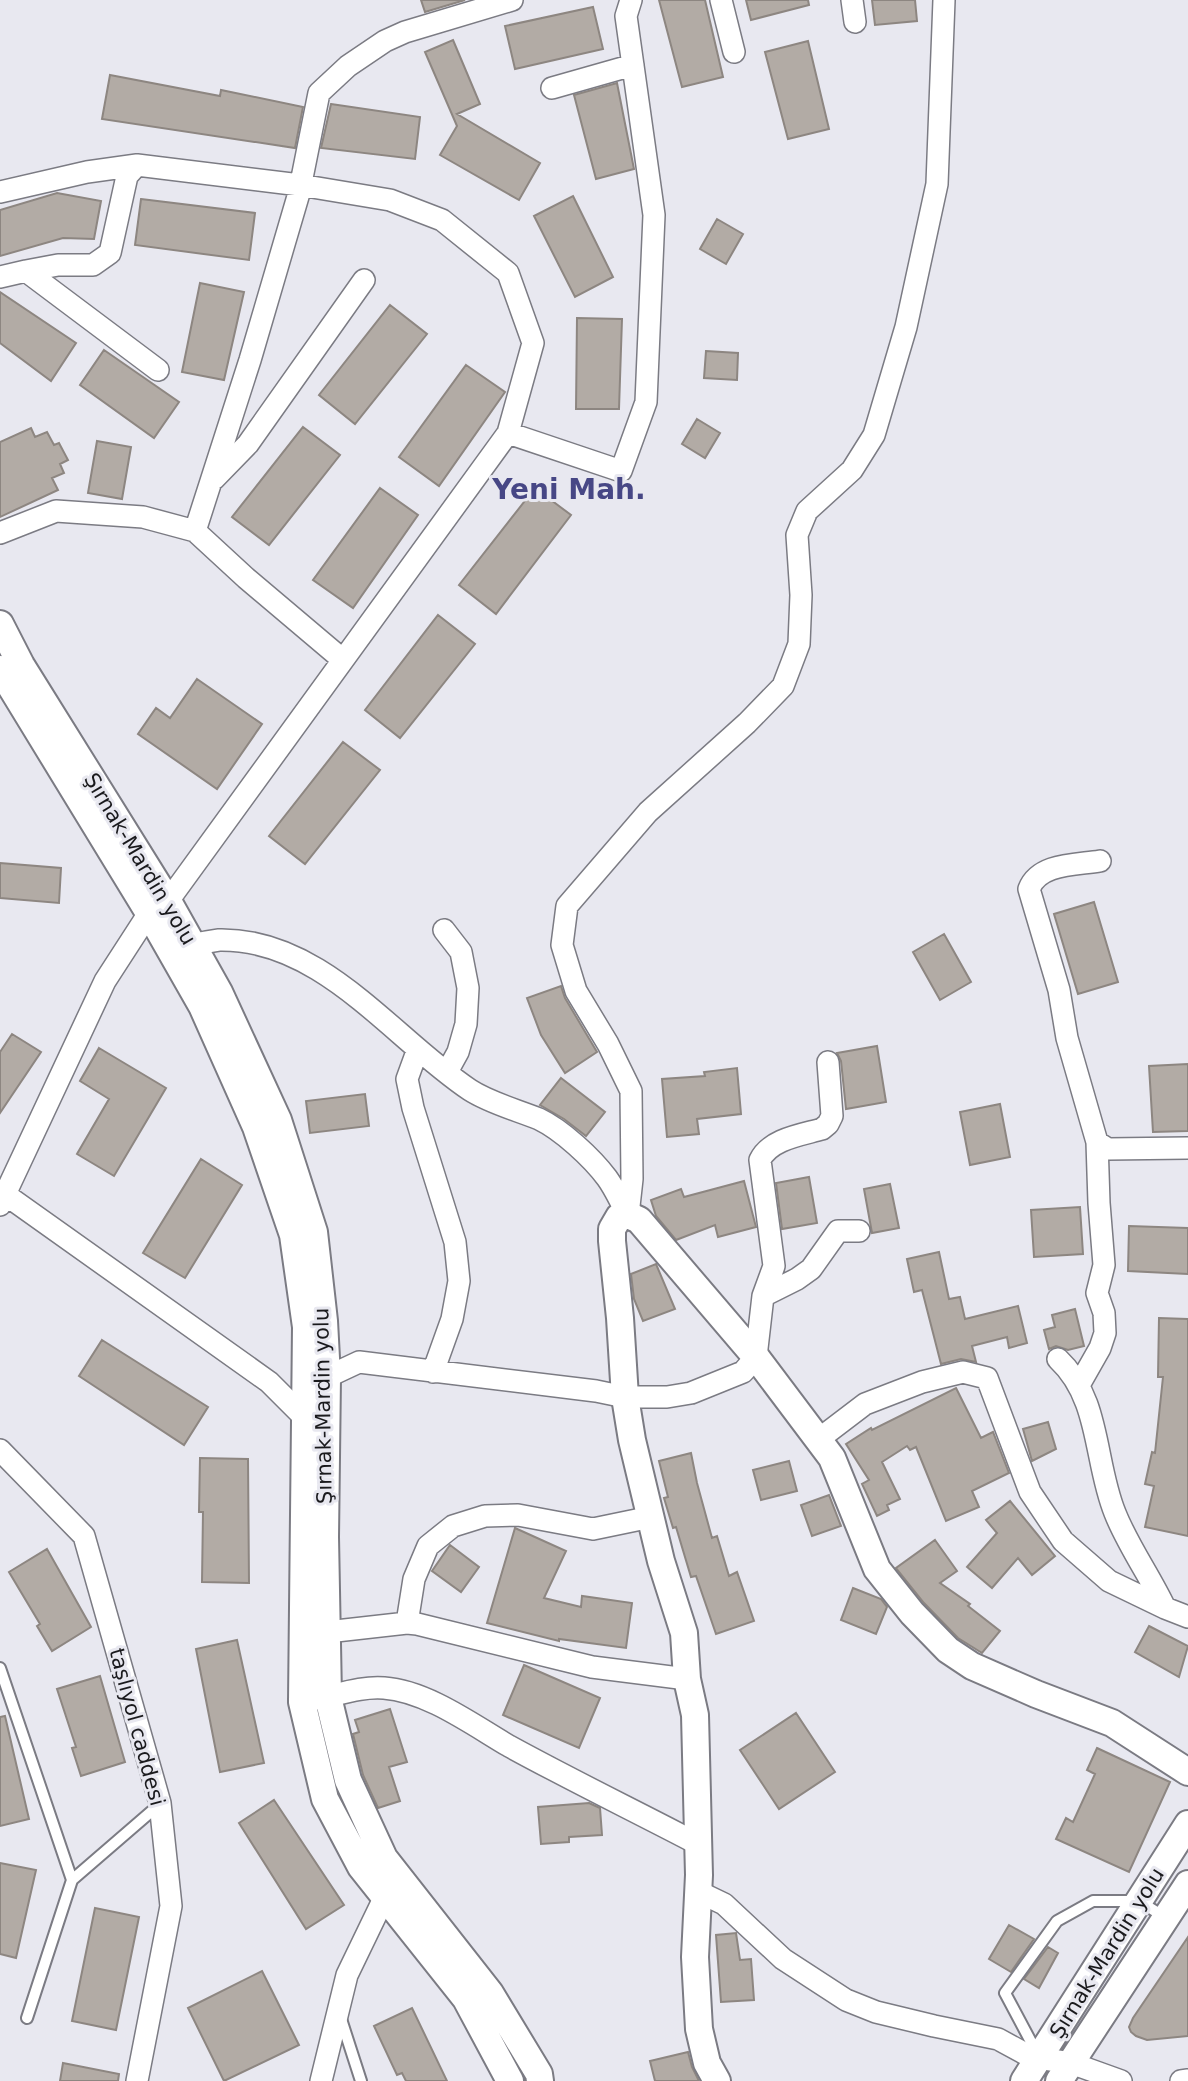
<svg xmlns="http://www.w3.org/2000/svg" width="1188" height="2081" font-family="'DejaVu Sans',sans-serif">
  <style>
    .building { fill: #b2aba5; stroke: #8d8681; stroke-width: 2 }
    .lines { fill: none; stroke-linecap: round; stroke-linejoin: round }
    .service-casing { stroke: #7b7b83; stroke-width: 14 }
    .minor-casing { stroke: #7b7b83; stroke-width: 24 }
    .tertiary-casing { stroke: #7b7b83; stroke-width: 30 }
    .service { stroke: #fff; stroke-width: 10 }
    .minor { stroke: #fff; stroke-width: 21 }
    .tertiary { stroke: #fff; stroke-width: 26 }
    .labels { text-anchor: middle; stroke-width: 6; stroke-linejoin: round; paint-order: stroke }
    .street-label { font-size: 21px; fill: #1a1a1d; stroke: #e8e8f0 }
    .district-label { font-size: 28px; font-weight: bold; fill: #474785; stroke: #e8e8f0 }
  </style>
  <rect width="100%" height="100%" fill="#e8e8f0"/>
  <path class="building" d="M421,0H465L425,12Z
    M659,0H705L723,77L682,87Z
    M746,0H808L809,5L751,20Z
    M872,0H915L917,21L875,25Z
    M593,7L603,49L515,69L505,26Z
    M453,40L480,104L457,114L540,163L519,200L440,155L457,126L425,52Z
    M808,41L829,129L788,139L765,52Z
    M110,75L220,96L221,90L303,107L295,148L102,119Z
    M617,83L634,169L596,179L574,95Z
    M331,104L420,117L415,159L321,148Z
    M57,193L101,201L94,239L63,238L0,256V210Z
    M573,196L613,277L575,297L534,216Z
    M141,199L255,213L249,260L135,245Z
    M717,219L743,234L726,264L700,249Z
    M200,283L244,292L224,380L182,372Z
    M0,292L76,343L51,381L0,343Z
    M390,305L427,334L355,424L319,395Z
    M577,318L622,319L619,409H576Z
    M104,350L179,402L154,438L80,385Z
    M706,351L738,353L737,380L704,378Z
    M466,365L505,392L439,486L399,457Z
    M697,419L720,433L705,458L682,444Z
    M303,427L340,455L269,545L232,517Z
    M31,428L35,437L47,432L54,445L59,443L68,460L60,464L64,473L52,478L58,490L0,517V442Z
    M97,441L131,447L122,499L88,493Z
    M380,488L418,515L353,608L313,580Z
    M535,488L571,515L496,614L459,585Z
    M438,615L475,644L400,738L365,710Z
    M197,679L262,724L217,789L138,734L156,708L170,718Z
    M343,742L380,770L305,864L269,836Z
    M0,863L61,868L59,903L0,898Z
    M1094,902L1118,982L1078,994L1054,914Z
    M944,934L971,982L940,1000L913,952Z
    M561,986L565,998L597,1052L565,1073L541,1035L527,998Z
    M12,1034L41,1052L0,1113V1052Z
    M877,1046L886,1102L846,1109L841,1061L837,1053Z
    M99,1048L166,1088L114,1176L77,1154L109,1099L80,1081Z
    M1188,1064V1131L1153,1132L1149,1066Z
    M737,1068L741,1114L697,1119L699,1134L667,1137L662,1079L705,1076L704,1072Z
    M561,1078L605,1112L586,1136L564,1119L540,1105Z
    M365,1094L369,1126L310,1133L306,1101Z
    M1000,1104L1010,1157L970,1165L960,1112Z
    M201,1159L242,1185L185,1278L143,1253Z
    M809,1177L817,1223L782,1229L776,1183Z
    M744,1181L756,1227L718,1237L715,1225L676,1240L656,1216L651,1200L681,1189L684,1197Z
    M890,1184L899,1228L872,1233L864,1189Z
    M1080,1207L1083,1254L1034,1257L1031,1210Z
    M1129,1226L1188,1228V1274L1128,1271Z
    M939,1252L949,1299L960,1297L965,1319L1018,1306L1027,1343L1009,1348L1007,1337L972,1346L976,1362L961,1359L941,1364L922,1290L914,1292L907,1259Z
    M656,1264L675,1309L643,1321L634,1299L631,1274Z
    M1075,1309L1084,1346L1068,1350L1056,1346L1049,1349L1044,1330L1055,1327L1052,1315Z
    M1159,1318L1188,1319V1536L1145,1527L1154,1486L1145,1484L1152,1452L1155,1453L1163,1377H1158Z
    M102,1340L208,1407L184,1445L79,1376Z
    M956,1388L981,1438L993,1432L1009,1473L972,1491L979,1507L946,1521L916,1447L910,1450L907,1446L882,1462L900,1499L887,1505L889,1510L877,1516L862,1484L869,1480L846,1444L871,1428L872,1430Z
    M1048,1422L1056,1449L1032,1461L1023,1429Z
    M691,1453L697,1483L712,1538L717,1536L729,1576L737,1572L754,1621L716,1634L696,1576L691,1577L676,1527L673,1528L664,1498L668,1497L659,1461Z
    M200,1458L248,1459L249,1583L202,1582L203,1512H199Z
    M789,1461L797,1491L761,1500L753,1470Z
    M829,1495L841,1526L812,1536L801,1505Z
    M1010,1501L1055,1556L1032,1575L1018,1558L992,1588L967,1567L997,1533L986,1520Z
    M515,1528L566,1551L544,1598L581,1607L582,1596L632,1603L626,1648L559,1639V1641L487,1623Z
    M935,1540L957,1571L940,1583L970,1604L968,1606L1000,1631L982,1653L958,1638L924,1603L896,1568Z
    M450,1545L479,1567L461,1592L432,1571Z
    M47,1549L91,1627L52,1651L37,1626L40,1624L9,1572Z
    M853,1588L881,1599L887,1607L876,1634L841,1620Z
    M1149,1626L1188,1646L1179,1677L1135,1652Z
    M237,1640L264,1763L220,1772L196,1649Z
    M524,1665L600,1698L579,1748L503,1715Z
    M100,1676L125,1762L81,1776L72,1748L76,1747L57,1689Z
    M390,1709L407,1762L389,1767L400,1801L378,1808L363,1775L353,1734L359,1732L355,1720Z
    M796,1713L835,1772L779,1809L740,1750Z
    M5,1716L29,1819L0,1826V1717Z
    M1097,1748L1170,1782L1129,1872L1056,1839L1066,1818L1073,1822L1095,1774L1087,1770Z
    M274,1800L344,1905L306,1929L239,1823Z
    M589,1803L600,1808L602,1835L569,1837V1842L541,1844L538,1807Z
    M0,1863L36,1870L16,1958L0,1954Z
    M95,1908L139,1917L116,2030L72,2021Z
    M1009,1925L1034,1939L1011,1972L989,1959Z
    M736,1933L740,1960L751,1959L754,2000L721,2002L716,1935Z
    M1188,1937V2036L1147,2040L1136,2036L1131,2032L1129,2027L1133,2018Z
    M1048,1947L1058,1953L1039,1988L1024,1979Z
    M262,1971L299,2045L224,2081L188,2008Z
    M412,2008L447,2081H406L402,2073L397,2075L374,2026Z
    M688,2052L692,2067L699,2081H655L650,2061Z
    M63,2063L119,2074L118,2081H60Z"/>
  <g class="lines">
    <defs>
      <path id="service" d="M0,1668L72,1880L27,2018
        M72,1880L160,1804
        M341,2019L361,2081
        M1038,2055L1005,1993L1057,1921L1093,1901H1139L1166,1918"/>
      <path id="minor" d="M721,0L734,52
        M852,0L855,22
        M552,88L633,65
        M0,192L87,172L137,165
        M0,277L26,271L158,370
        M508,433L621,471L646,402L654,215L626,16L631,0
        M214,479L248,444L364,280
        M195,531L250,360L299,193L319,93L348,66L385,41L405,32L512,0
        M0,533L56,511L143,517L195,531L246,578L343,660
        M444,930L461,952L468,988L466,1024L458,1052L447,1072
        M193,945C201,943 211,941 219,940C322,938 392,1038 470,1090C490,1103 517,1110 539,1119C562,1130 592,1158 607,1178C615,1189 621,1203 628,1215
        M420,1053L415,1057L407,1079L413,1108L455,1242L459,1281L452,1319L433,1372
        M1097,1142L1108,1149L1188,1148
        M6,1195L269,1382L304,1417
        M0,1205L105,981L149,913L168,901L508,433L533,343L508,273L442,220L390,200L300,185L137,165L127,176L110,253L93,265H58L26,271
        M628,1215L632,1179L631,1091L608,1044L576,991L562,945L567,906L648,812L747,723L783,686L799,644L801,595L797,535L807,511L852,470L874,435L906,327L937,184L944,0
        M763,1296L797,1279L811,1269L838,1231H859
        M1058,1359C1101,1399 1094,1462 1115,1513C1128,1546 1150,1576 1165,1608
        M327,1377L359,1362L596,1391L625,1397H667L691,1393L743,1372L756,1357L763,1296L774,1266L760,1160C770,1139 801,1135 822,1129L828,1124L832,1116L828,1062
        M1079,1385L1100,1348L1105,1333L1104,1313L1097,1293L1104,1265L1099,1203L1097,1142L1067,1038L1059,990L1029,889C1039,863 1076,865 1100,861
        M819,1439L865,1404L922,1382L963,1372L987,1378L1030,1492L1063,1541L1109,1581L1165,1608L1188,1617
        M0,1450L84,1536L160,1803L171,1906L137,2081
        M407,1623L414,1579L428,1546L453,1526L485,1516L518,1515L593,1529L651,1517
        M327,1632L407,1623L417,1624L592,1667L687,1679
        M316,1699C337,1695 362,1686 384,1688C427,1691 473,1725 509,1746C571,1780 635,1811 698,1844
        M699,1892L724,1904L783,1959L846,2000L876,2012L934,2026L998,2039L1031,2057L1071,2063L1121,2081
        M321,2081L347,1975L390,1886
        M1181,2081L1188,2080"/>
      <path id="tertiary" d="M0,624L21,665L168,901L219,992L278,1120L314,1232L324,1321L327,1377L325,1537L328,1697L348,1780L384,1858L490,1993L539,2074L540,2081
        M0,669L149,913L202,1006L256,1127L293,1235L306,1327L302,1702L325,1799L361,1867L466,1999L510,2081
        M717,2081L707,2063L699,2029L695,1957L699,1875L695,1715L687,1679L684,1633L661,1561L632,1440L625,1397L620,1318L612,1241V1229L619,1217L628,1215L639,1220L756,1357L832,1458L877,1569L912,1613L948,1650L972,1666L1036,1694L1112,1723L1188,1772
        M1024,2081L1188,1824
        M1059,2081L1188,1884"/>
    </defs>
    <use href="#service" class="service-casing"/>
    <use href="#minor" class="minor-casing"/>
    <use href="#tertiary" class="tertiary-casing"/>
    <use href="#service" class="service"/>
    <use href="#minor" class="minor"/>
    <use href="#tertiary" class="tertiary"/>
  </g>
  <g class="labels">
    <g class="street-label">
      <text transform="translate(140 859) rotate(59)" y="7">Şırnak-Mardin yolu</text>
      <text transform="translate(323 1406) rotate(-91)" y="7">Şırnak-Mardin yolu</text>
      <text transform="translate(137 1727) rotate(75)" y="7">taşlıyol caddesi</text>
      <text transform="translate(1107 1953) rotate(-58)" y="7">Şırnak-Mardin yolu</text>
    </g>
    <g class="district-label">
      <text x="569" y="499">Yeni Mah.</text>
    </g>
  </g>
</svg>
